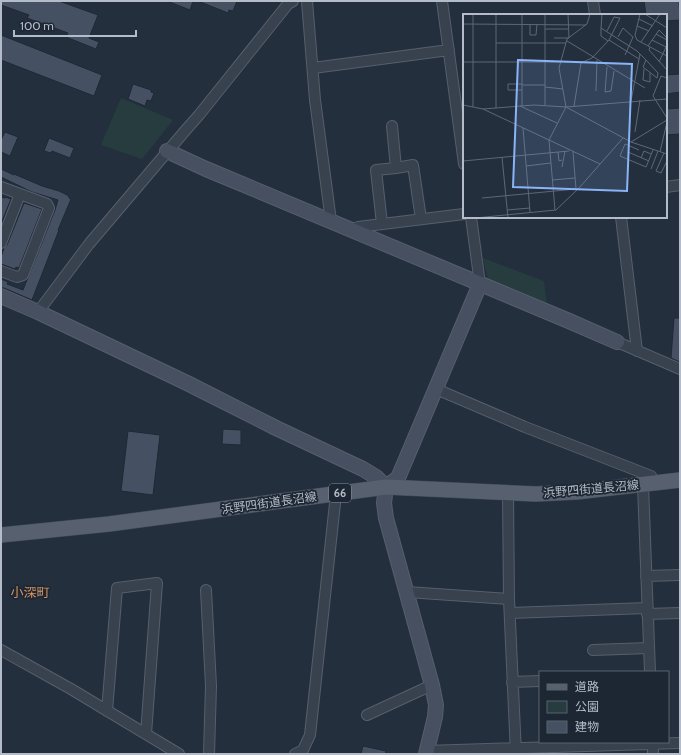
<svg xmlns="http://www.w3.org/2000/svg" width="681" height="755" font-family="Cabin,'Noto Sans JP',sans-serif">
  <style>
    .green { fill: #263c3f }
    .building { fill: #455162; stroke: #1f2835 }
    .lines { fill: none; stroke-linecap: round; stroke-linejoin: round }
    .street-casing { stroke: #565f6c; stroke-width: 12 }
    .secondary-casing { stroke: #565f6c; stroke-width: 16 }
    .primary-casing { stroke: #414a57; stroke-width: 16 }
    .street { stroke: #38414e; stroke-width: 10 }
    .secondary { stroke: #465061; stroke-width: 14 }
    .primary { stroke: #56606e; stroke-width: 15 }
    .labels { text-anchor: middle; stroke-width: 3.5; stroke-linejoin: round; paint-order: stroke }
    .shield { fill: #1d2633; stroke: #878f9c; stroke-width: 1 }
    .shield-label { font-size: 11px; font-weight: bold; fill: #b4bcc9 }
    .street-label { font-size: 12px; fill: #b4bcc9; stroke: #1d2633 }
    .neighbourhood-label { font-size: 13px; fill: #d59563; stroke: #1d2633 }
    .inset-road { fill: none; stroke: #5e6776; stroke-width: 1 }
    .view { fill: #8ab4f8; fill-opacity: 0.15; stroke: #8ab4f8; stroke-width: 2 }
    .inset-edge { fill: none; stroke: #b4bcc9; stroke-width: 2 }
  </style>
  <rect width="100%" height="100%" fill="#242f3e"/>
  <path class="green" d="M121,98L173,120L142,159L101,145Z
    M483,258L544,281L547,306L488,280Z"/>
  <path class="building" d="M1,1H59L98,15L89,38L99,42L96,49L66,37L68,33L27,18L29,15L1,5Z
    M167,1H193L190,10Z
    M198,1H237L233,11L229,10L228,13Z
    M644,1H679L680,20L666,21V15H646Z
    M1,35L102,75L94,96L1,60Z
    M680,74V92L666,94V75Z
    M133,84L151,90V92L154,93L151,101L147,100L145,106L128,99Z
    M680,108V134L666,135V109Z
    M5,132L18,137L10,156L1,152V140Z
    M49,138L74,148L70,158L52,151L51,153L44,151Z
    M1,169L14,175V174L42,186L59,191L67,195L69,197V198L71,199L58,230H59L32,300L4,288H1V279L8,282L7,284L23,290L55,210L58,200L32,192L1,177Z
    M1,197L5,198V197L11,199L2,221H1Z
    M24,203L42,209L19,268L16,267L15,269L1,264V257L4,248L7,245Z
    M674,318H680V362L671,358Z
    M223,429L241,430V445L222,444Z
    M128,431L160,435L153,495L121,491Z
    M363,746L386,751L385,754H361Z"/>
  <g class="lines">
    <defs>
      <path id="street" d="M307,1L315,100L331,221
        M442,1L464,164
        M593,1L595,15
        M313,68L449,50
        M396,168L413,165L421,219
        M1,187L47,204L49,208L23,275L17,277L1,271
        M666,187L680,185
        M471,217L480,284
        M621,217L637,351
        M382,224L376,170L396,168L392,126
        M350,230L358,227L464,214
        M1,243L20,194
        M38,312L89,244L184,132L199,115L288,4L293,1
        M617,342L680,369
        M436,389L525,427L651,476L655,483
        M643,485L650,672
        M508,493L509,599L516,754
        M646,576L680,575
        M206,590L211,686L209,754
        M407,592L509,599
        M510,613L647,608
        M647,614L680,613
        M1,650L71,689L179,754
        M593,650L649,648
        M512,682L540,681
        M107,711L117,588L157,583L146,734
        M367,715L432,685
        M653,742V754
        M426,751L680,743
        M295,754L303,750L310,735L336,494"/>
      <path id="secondary" d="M167,151L206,169L569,321L617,342
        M1,296L38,312L187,383L276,428L363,469L376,477L386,487L384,503L386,518L432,685L436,705L435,717L426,754
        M386,487L398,478L480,284"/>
      <path id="primary" d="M1,535L109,524L386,487L536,494L576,492L680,480"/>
    </defs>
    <use href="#street" class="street-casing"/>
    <use href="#secondary" class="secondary-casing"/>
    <use href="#primary" class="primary-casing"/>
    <use href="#street" class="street"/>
    <use href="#secondary" class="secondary"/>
    <use href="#primary" class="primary"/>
  </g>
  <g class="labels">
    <rect class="shield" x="329" y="484" width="22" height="18" rx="3"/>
    <g class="shield-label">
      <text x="340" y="497">66</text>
    </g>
    <g class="street-label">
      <text transform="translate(591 489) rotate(-5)" y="4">浜野四街道長沼線</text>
      <text transform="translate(269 503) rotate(-8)" y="4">浜野四街道長沼線</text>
    </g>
    <g class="neighbourhood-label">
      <text x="30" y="597">小深町</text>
    </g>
  </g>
  <g transform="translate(463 14)">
    <rect width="204" height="204" fill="#242f3e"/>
    <path class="inset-road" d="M10,0V93M33,0V94M127,0L124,10L104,25L96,54L103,93L168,128L204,140M139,0L138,14L174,37L183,46L195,59L194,64L180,53L183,46M177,0L172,21L174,26L204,42M182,0L204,14M176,5L190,12M0,10L123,11M67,10V21H73L74,10M174,12L186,17M138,14V22L145,27M82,15H105M193,20L204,26M155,23L160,14L170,23L162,41M91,24H106L105,0M146,26L176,45M189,26L203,33M104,27L182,74M178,28L197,0M33,29H103M185,32L196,16L204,24M187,33L186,36L204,56M0,48H97M196,48L204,31M144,53L142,78L148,77L151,57M181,55L180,66L187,68V59M204,64L198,62L190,82L204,104M59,70H45V76H59M59,71H82M82,73L100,75M133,77L134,46M168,87L177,40M0,91L20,95L71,91L103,93L204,85M82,91V0M57,92L94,109M59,92V0M111,92L118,49L129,44L146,26L157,4L151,3L144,17M20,95L137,150M60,114L67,198M172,118L177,86M168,128L204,106M176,136L162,130L157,142L183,153L190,136M95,138L96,147L99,146M110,138L113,175M165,138L186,147M197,138L204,108M201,139L193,157L198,159L204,147M39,143L45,204M178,144L181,137L188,140M0,147L106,137M63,152L88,149M99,153L102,137M188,155L195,137M89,166L112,164M19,184L113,175M44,196L67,194M92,196L86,126L103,93M12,204L93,196L116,174L160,124"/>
    <path class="view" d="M55,46L169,50L164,177L50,173Z"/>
    <rect width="204" height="204" class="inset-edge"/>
  </g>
  <rect width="681" height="755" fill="none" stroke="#b4bcc9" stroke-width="4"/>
  <rect x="539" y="671" width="130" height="72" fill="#1d2633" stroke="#59626f"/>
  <rect x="547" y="684" width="20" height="6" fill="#56606e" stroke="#59626f"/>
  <text x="575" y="691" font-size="12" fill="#b4bcc9">道路</text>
  <rect x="547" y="701" width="20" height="12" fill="#263c3f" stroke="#59626f"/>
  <text x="575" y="711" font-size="12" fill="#b4bcc9">公園</text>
  <rect x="547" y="721" width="20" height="12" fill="#455162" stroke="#59626f"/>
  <text x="575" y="731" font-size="12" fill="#b4bcc9">建物</text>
  <path d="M14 30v6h122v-6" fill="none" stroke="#b4bcc9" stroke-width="2"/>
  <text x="20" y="30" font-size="12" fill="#b4bcc9" stroke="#1d2633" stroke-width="3" paint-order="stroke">100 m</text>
</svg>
